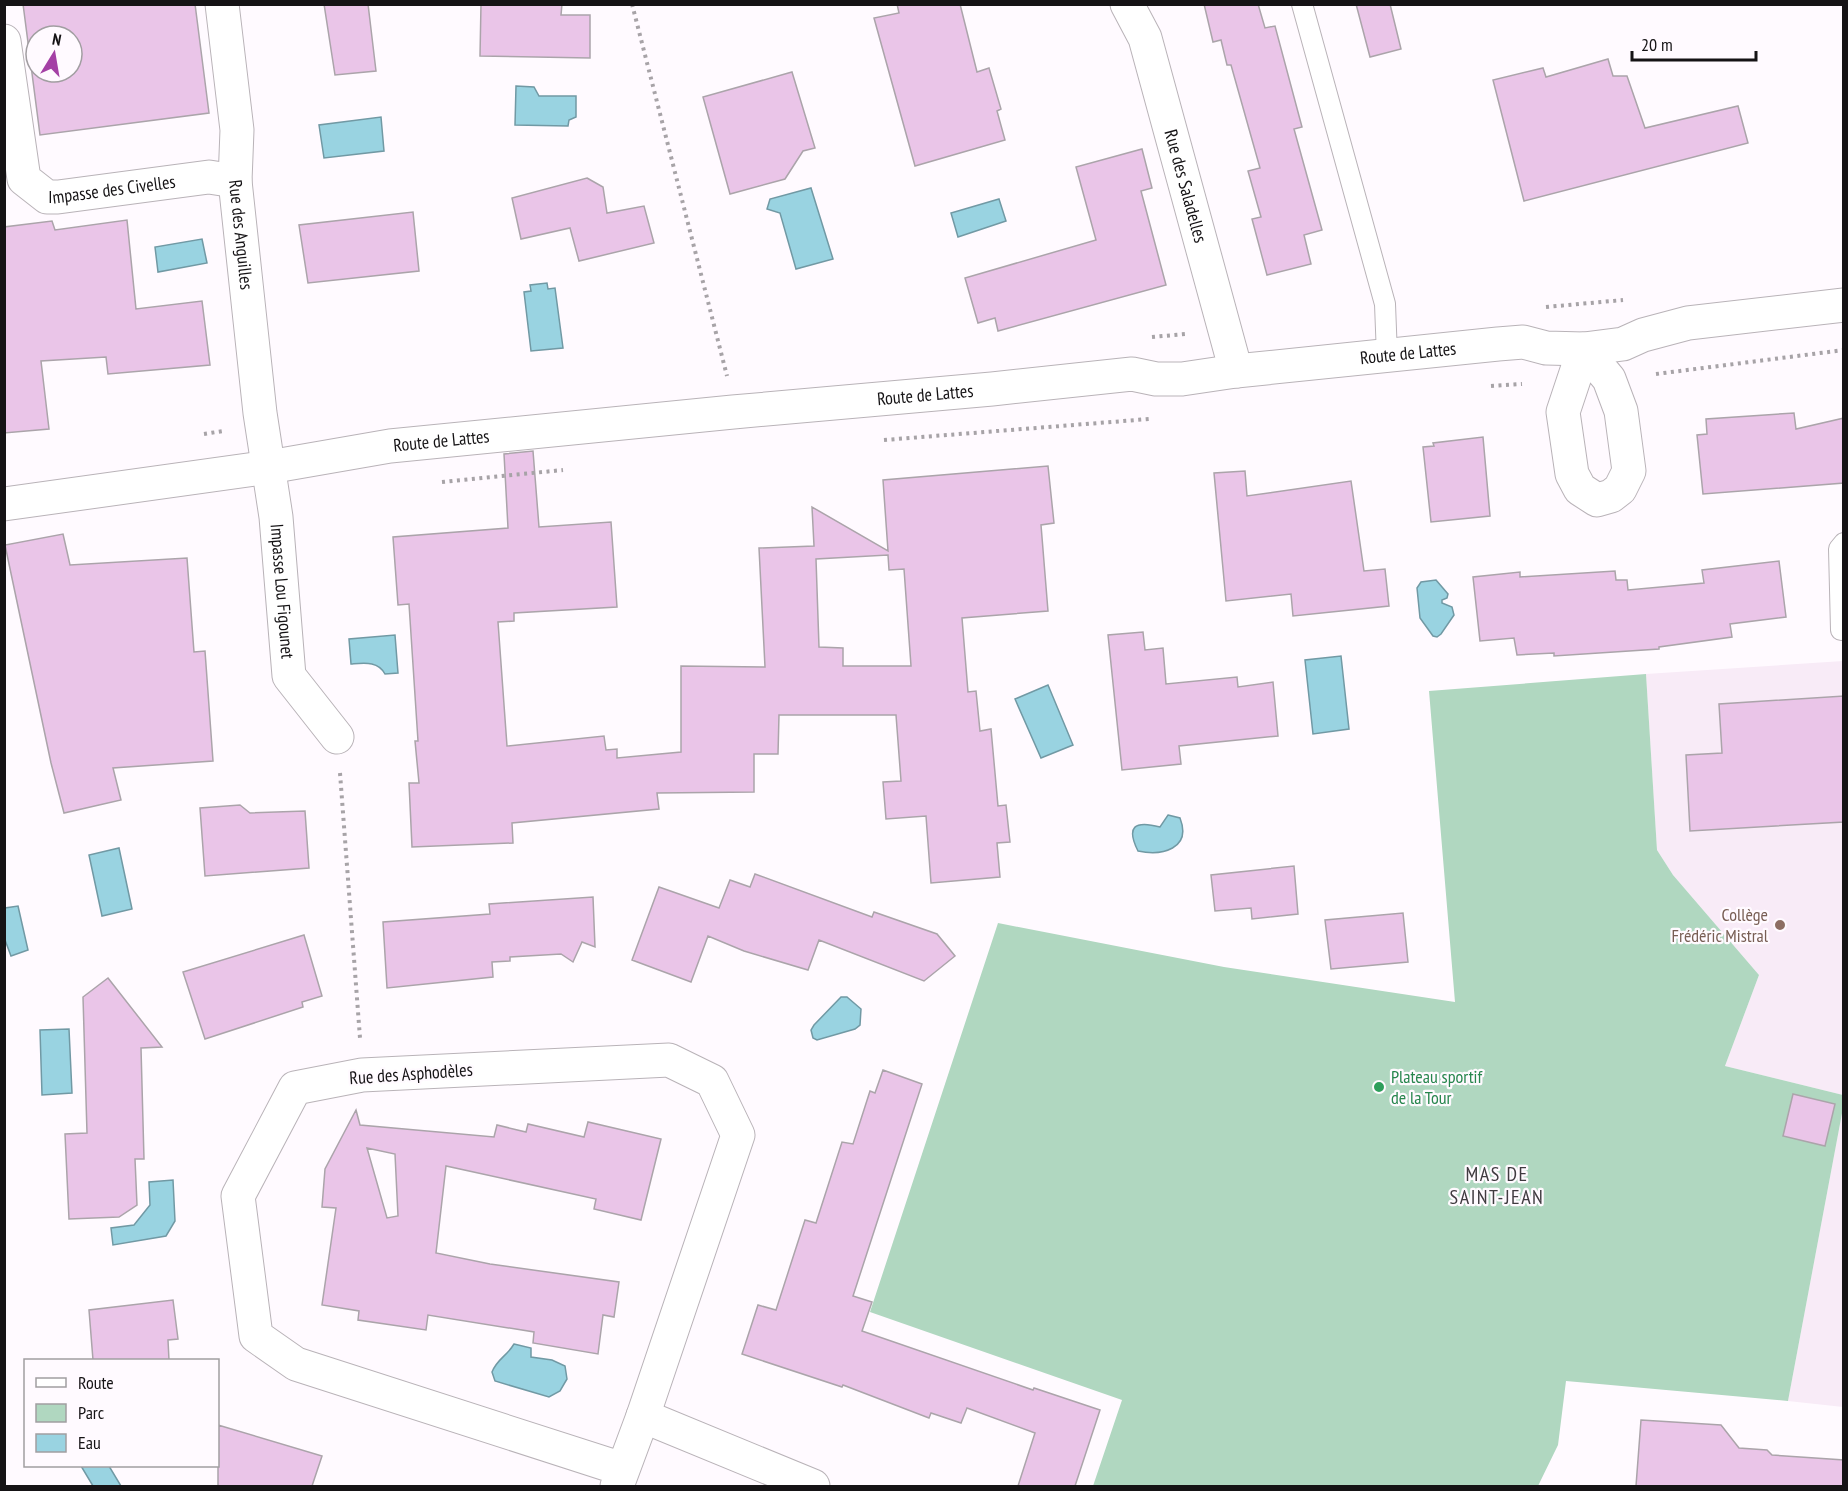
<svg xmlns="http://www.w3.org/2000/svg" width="1848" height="1491" font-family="'PT Sans Narrow',sans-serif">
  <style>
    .built { fill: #f8ebf7 }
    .green { fill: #b0d7c0 }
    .water { fill: #99d3e1; stroke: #7199a4; stroke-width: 1.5 }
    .building { fill: #eac5e8; stroke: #aba4aa; stroke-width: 1.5; fill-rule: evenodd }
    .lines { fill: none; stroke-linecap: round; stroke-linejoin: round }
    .lane-casing { stroke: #b9b3b8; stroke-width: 22 }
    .street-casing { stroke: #b9b3b8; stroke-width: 35 }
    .secondary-casing { stroke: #b9b3b8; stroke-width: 35 }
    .path { stroke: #a7a3a7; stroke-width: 4; stroke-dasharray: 3 4.5; stroke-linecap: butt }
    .lane { stroke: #fff; stroke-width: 20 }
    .street { stroke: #fff; stroke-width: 33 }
    .secondary { stroke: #fff; stroke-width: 33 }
    .education-dot { fill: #8d6e63; stroke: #fffaff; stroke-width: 2 }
    .leisure-dot { fill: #2e9e5b; stroke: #fffaff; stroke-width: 2 }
    .labels { text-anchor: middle; stroke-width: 4.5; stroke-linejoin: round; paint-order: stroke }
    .street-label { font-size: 18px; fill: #151315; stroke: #fffaff }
    .education-label { font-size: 18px; fill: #785e54; stroke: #fffaff; text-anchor: end }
    .leisure-label { font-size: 18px; fill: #27864d; stroke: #fffaff; text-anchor: start }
    .neighbourhood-label { font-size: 20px; letter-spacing: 1.5px; fill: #403b40; stroke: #fffaff }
  </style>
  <rect width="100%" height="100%" fill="#fffaff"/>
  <path class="built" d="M1843,661V1095L1725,1066L1759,975L1673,875L1657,850L1646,674Z
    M1843,1108V1407L1788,1401Z"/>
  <path class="green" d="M1646,674L1657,850L1673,875L1759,975L1725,1066L1843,1095V1108L1788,1401L1566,1381L1558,1445L1538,1486H1093L1122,1400L870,1312L998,923L1224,967L1455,1002L1429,691Z"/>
  <path class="water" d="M516,86L534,87L539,96H576V117L569,120L568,126L515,125Z
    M381,117L384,151L324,158L319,125Z
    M811,188L833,259L796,269L780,213L767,209L770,199Z
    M999,199L1006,221L958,237L951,213Z
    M202,239L207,263L158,272L155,247Z
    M547,283L548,289L555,288L563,348L531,351L524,292L531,291L530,285Z
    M1436,580L1448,594L1447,598L1442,600V603L1452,607L1454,615L1441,634L1437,637L1433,636L1420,618L1417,588L1421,582Z
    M395,635L398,673L385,674C378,661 365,663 351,664L349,639Z
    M1341,656L1349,729L1313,734L1305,660Z
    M1048,685L1073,745L1041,758L1015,699Z
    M1168,815L1180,818C1192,849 1162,856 1138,851C1126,827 1134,820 1160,827Z
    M119,848L132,909L102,916L89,855Z
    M18,906L28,950L11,956L5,940V908Z
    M847,997L861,1009L860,1025L855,1029L817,1040L813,1038L811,1030L814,1025L841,997Z
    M69,1029L72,1093L42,1095L40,1030Z
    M173,1180L175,1221L166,1236L113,1245L111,1228L134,1225L150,1205L149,1182Z
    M514,1344L531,1348V1357L552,1360L565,1366L567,1379L560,1391L549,1397L495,1381L492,1372C497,1359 507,1356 514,1344Z
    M81,1466H109L121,1486H93Z"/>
  <path class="building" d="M23,4H195L209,113L40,135ZM36,36H72V72H36Z
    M324,4H368L376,71L335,75Z
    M481,4H562L561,15H590V58L480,56Z
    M897,4H960L977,72L989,68L1001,109L997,111L1005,140L915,166L874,18L899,13Z
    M1204,4H1258L1265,28L1275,26L1302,127L1294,129L1322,230L1304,235L1311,264L1267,275L1252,219L1261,217L1248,171L1260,168L1231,65H1227L1221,40L1213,42Z
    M1356,4H1390L1401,49L1370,57Z
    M1608,59L1613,76H1627L1645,128L1738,106L1748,143L1524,201L1493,80L1543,68L1546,77Z
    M792,72L815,148L803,151L785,179L730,194L703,97Z
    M1142,149L1152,188L1141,191L1166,285L998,331L995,318L978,323L965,278L1096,240L1076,167Z
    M587,178L603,187L607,213L644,206L654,243L579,261L570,228L521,239L512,198Z
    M413,212L419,271L308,283L299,225Z
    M127,220L136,309L202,301L210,365L108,374L106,357L41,361L49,429L4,433V227L52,221L55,230Z
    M1794,413L1796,429L1844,418V483L1703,494L1697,435L1707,434L1706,419Z
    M1483,437L1490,516L1431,522L1423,447L1434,446L1433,443Z
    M533,451L539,527L611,522L617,607L514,613V621L498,622L507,746L604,736L606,750L617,749V758L681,752V666L765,667L759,548L814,546L812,507L888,551L883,480L1048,466L1054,523L1041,525L1048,611L962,618L968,692L976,691L980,731L991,729L998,806L1006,805L1010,842L997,843L1000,877L931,883L926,816L886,819L883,782L901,781L896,715H779L778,754H754V792L657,793L659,809L512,823L513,843L412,847L409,783H419L415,741H418L409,604L398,605L393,537L508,528L504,454ZM888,555L889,570L904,569L911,666H843V648L819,647L816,559Z
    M1245,471L1247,496L1351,481L1364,571L1385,569L1389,606L1293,616L1291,594L1226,601L1214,473Z
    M63,534L70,565L187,558L194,652L205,651L213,761L113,768L121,800L64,813L51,763L5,545Z
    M1779,561L1786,617L1730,624L1732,637L1659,647V649L1554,656V653L1517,655L1514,638L1480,641L1473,577L1520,572V577L1615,571L1616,580H1627L1628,590L1704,583L1702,570Z
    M1143,632L1145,650L1163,648L1166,684L1237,677L1238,687L1273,682L1278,736L1179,746L1181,764L1122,770L1108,635Z
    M1844,696V822L1690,831L1686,755L1722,753L1719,704Z
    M240,805L250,813L305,811L309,868L205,876L200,808Z
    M1294,866L1298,914L1252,919L1251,908L1215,911L1211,875Z
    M755,874L872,917L874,912L937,934L955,956L924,981L819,940L808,970L744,951L708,936L691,982L632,960L659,887L719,908L730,880L750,887Z
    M593,897L595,947L582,942L573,962L561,954L510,957V961L492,962L493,977L387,988L383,922L490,914L489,904Z
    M1403,913L1408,962L1331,969L1325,920Z
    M304,935L322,996L302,1002L303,1007L205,1039L183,972Z
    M108,978L162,1047L141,1048L144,1159H135L137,1205L119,1217L69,1219L65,1134L87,1133L83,997Z
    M883,1070L922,1084L853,1296L872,1302L862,1331L1033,1390L1034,1388L1100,1410L1075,1486H1018L1035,1433L967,1408L961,1423L931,1413L929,1418L843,1385L842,1387L742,1354L758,1305L776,1310L805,1220L816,1223L842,1142L853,1144L870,1091L875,1093Z
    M1793,1094L1835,1104L1825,1146L1783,1136Z
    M356,1110L360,1125L494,1137L497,1125L526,1132L528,1124L584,1137L588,1122L661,1139L641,1220L594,1209L596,1199L446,1166L436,1253L490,1264L619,1282L614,1317L603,1315L598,1354L533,1343L534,1332L428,1315L426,1330L358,1320L359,1311L322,1305L336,1208L322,1207L325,1169ZM367,1148L395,1154L398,1216L387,1218Z
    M173,1300L178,1339L168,1340L169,1360H93L89,1310Z
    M1641,1420L1721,1425L1739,1448L1767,1450L1772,1455L1844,1460V1486H1636Z
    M218,1425L322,1456L312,1486H218Z"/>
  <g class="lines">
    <defs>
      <path id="lane" d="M1302,4L1385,304L1387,356
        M1841,630L1839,549L1844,543"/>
      <g id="street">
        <path id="s1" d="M222,4L237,130L235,181L260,413L276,517L289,676L337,737"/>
        <path id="s2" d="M1127,4L1145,38L1236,371"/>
        <path id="s3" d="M4,41L24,179L47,197H58L209,177L235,181"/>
        <path d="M1584,349L1609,379L1621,411L1629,471L1620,489L1611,496L1597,500L1580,489L1572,474L1563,412Z"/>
        <path d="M643,1416L813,1486"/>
        <path d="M617,1486L643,1416L738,1135L712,1081L669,1060L362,1075L295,1088L238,1196L256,1336L296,1364L622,1469"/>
      </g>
      <g id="secondary">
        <path id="s4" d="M4,504L269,467L390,446L733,412L992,389L1132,374L1156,379H1182L1236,371L1498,344L1523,342L1546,348L1584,349L1623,344L1643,335L1688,323L1844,305"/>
      </g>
    </defs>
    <use href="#lane" class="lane-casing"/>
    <use href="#street" class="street-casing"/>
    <use href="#secondary" class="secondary-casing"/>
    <path class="path" d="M632,4L727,376
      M1546,307L1623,300
      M1152,337L1186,334
      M1656,374L1844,350
      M1491,386L1522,384
      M204,434L223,431
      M884,440L1149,419
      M442,482L563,470
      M340,773L360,1038"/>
    <use href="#lane" class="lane"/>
    <use href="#street" class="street"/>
    <use href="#secondary" class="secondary"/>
  </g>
  <circle class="education-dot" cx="1780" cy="925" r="6"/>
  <circle class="leisure-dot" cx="1379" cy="1087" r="6"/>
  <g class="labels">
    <g class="street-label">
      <text dy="6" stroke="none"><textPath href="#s3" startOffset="234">Impasse des Civelles</textPath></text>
      <text dy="6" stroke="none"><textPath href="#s2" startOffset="192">Rue des Saladelles</textPath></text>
      <text dy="6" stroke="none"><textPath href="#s1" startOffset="232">Rue des Anguilles</textPath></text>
      <text dy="6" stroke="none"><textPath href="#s4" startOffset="1414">Route de Lattes</textPath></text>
      <text dy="6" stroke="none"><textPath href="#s4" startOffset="928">Route de Lattes</textPath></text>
      <text dy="6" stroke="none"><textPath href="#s4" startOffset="442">Route de Lattes</textPath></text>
      <text dy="6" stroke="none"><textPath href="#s1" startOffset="591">Impasse Lou Figounet</textPath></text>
      <text transform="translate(411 1074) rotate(-4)" y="6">Rue des Asphodèles</text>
    </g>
    <g class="education-label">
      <text x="1768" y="921">Collège<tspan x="1768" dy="21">Frédéric Mistral</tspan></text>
    </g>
    <g class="leisure-label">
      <text x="1391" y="1083">Plateau sportif<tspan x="1391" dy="21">de la Tour</tspan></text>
    </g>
    <g class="neighbourhood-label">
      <text x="1497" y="1181">MAS DE<tspan x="1497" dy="23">SAINT-JEAN</tspan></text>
    </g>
  </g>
  <rect width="1848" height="1491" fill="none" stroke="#151315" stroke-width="12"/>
  <rect x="24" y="1359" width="195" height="108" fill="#fffaff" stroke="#a19ea1" stroke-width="1.5"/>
  <rect x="36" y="1378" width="30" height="9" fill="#ffffff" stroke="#a19ea1" stroke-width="1.5"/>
  <text x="78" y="1389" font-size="18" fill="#151315">Route</text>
  <rect x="36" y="1404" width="30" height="18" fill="#b0d7c0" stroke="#a19ea1" stroke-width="1.5"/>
  <text x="78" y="1419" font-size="18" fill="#151315">Parc</text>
  <rect x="36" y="1434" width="30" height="18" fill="#99d3e1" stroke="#a19ea1" stroke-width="1.5"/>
  <text x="78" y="1449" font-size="18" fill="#151315">Eau</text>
  <g transform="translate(54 54) rotate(11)"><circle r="28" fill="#fffaff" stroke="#a19ea1" stroke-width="1.5"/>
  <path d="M0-4.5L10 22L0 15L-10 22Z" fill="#a440a5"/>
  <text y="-9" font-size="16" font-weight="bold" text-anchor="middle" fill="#151315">N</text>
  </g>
  <path d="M1632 51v9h124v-9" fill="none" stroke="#151315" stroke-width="3"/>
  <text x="1641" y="51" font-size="18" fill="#151315" stroke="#fffaff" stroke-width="4.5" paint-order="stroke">20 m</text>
</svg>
